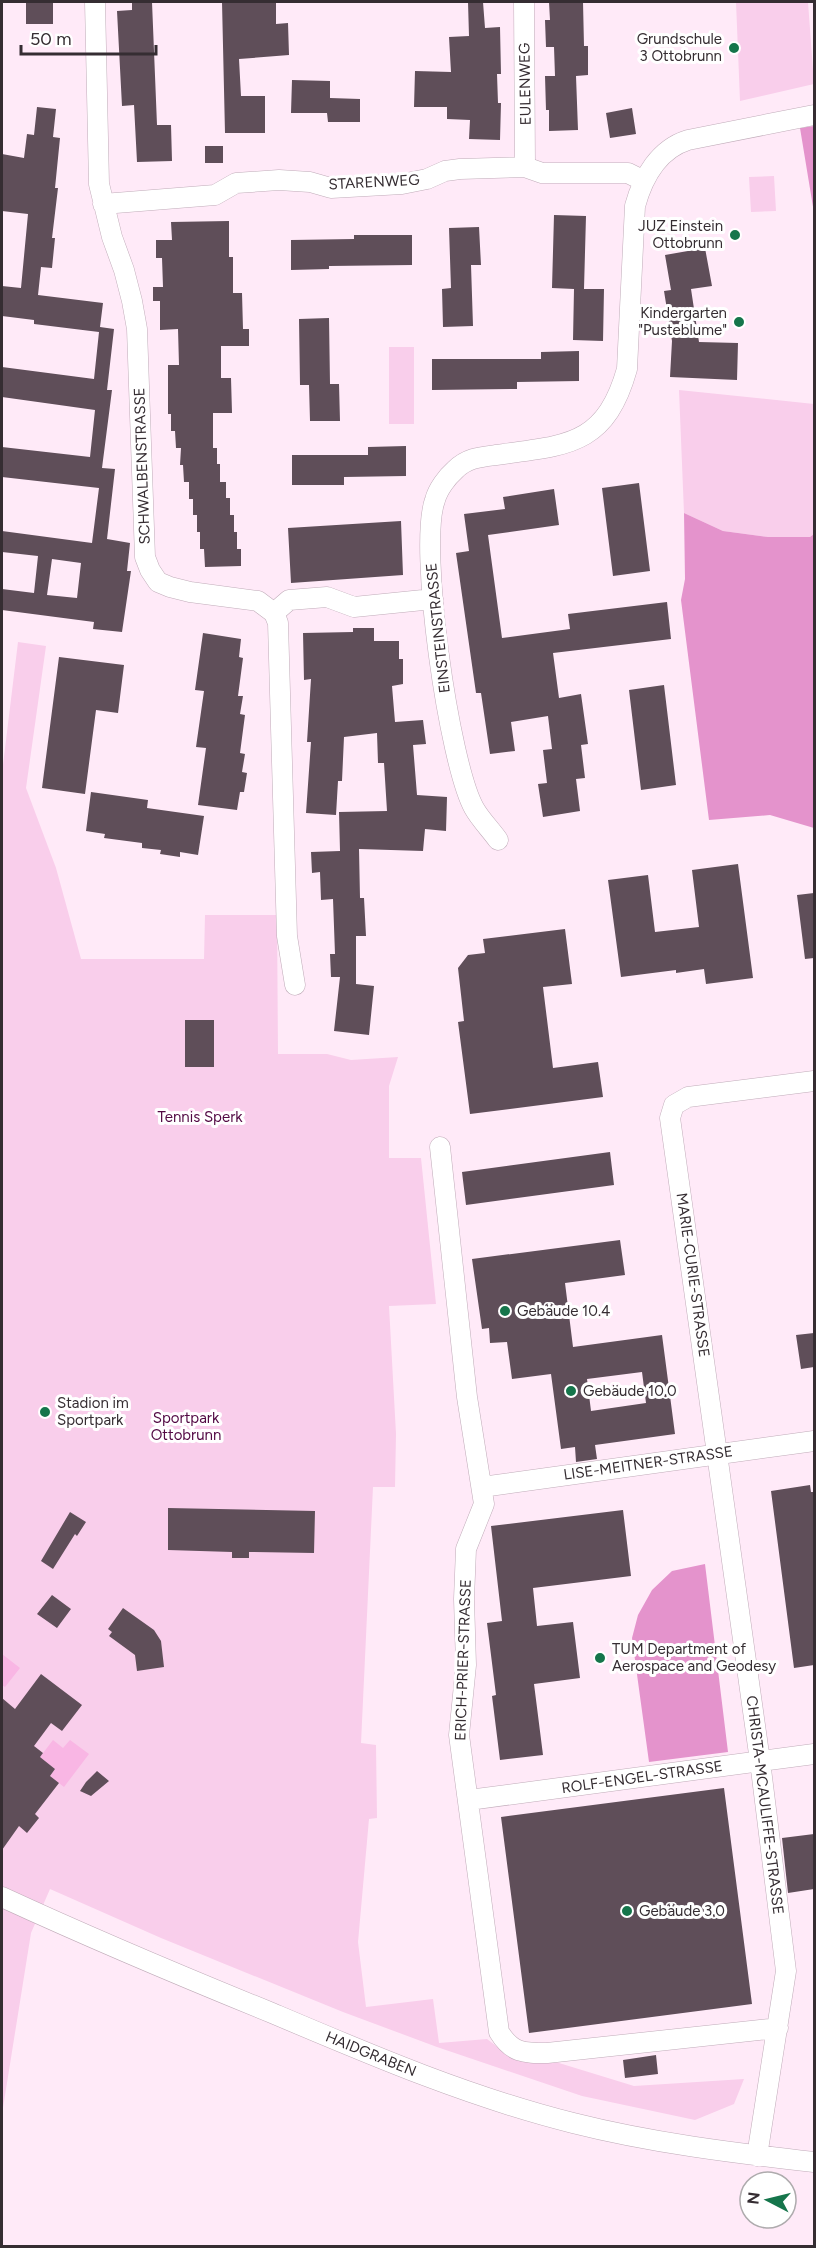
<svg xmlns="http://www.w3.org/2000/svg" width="816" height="2248" font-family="Figtree,sans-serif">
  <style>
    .green { fill: #f9ceeb }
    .forest { fill: #e493cc }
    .water { fill: #f9b6e4 }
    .building { fill: #5f4e59; fill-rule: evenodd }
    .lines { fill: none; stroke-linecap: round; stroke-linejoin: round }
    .minor-casing { stroke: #c0acb9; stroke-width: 21 }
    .minor { stroke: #fff; stroke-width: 20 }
    .poi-dot { fill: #15754b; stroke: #fff; stroke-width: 2 }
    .labels { text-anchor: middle; stroke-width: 6; stroke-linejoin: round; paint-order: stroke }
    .poi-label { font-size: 15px; fill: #352d32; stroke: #fff; text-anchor: start }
    .street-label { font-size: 15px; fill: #352d32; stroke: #fff }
    .park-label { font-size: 15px; fill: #520843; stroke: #fff }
  </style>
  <rect width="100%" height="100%" fill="#ffeaf8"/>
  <path class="green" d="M736,2H808L814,84L740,101Z
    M774,176L776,211L751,212L749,177Z
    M389,347H414V424H389Z
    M679,390L814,404V534L810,537H768L723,531L684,513Z
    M18,642L46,646L26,788L56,868L81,959H204L205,915H277L278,1054H327L351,1060L398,1057L389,1086V1158H421L436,1304L389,1306L396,1434L395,1487H373L361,1743L376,1745L377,1818L369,1819L358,1942L366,2007L433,1999L439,2043L487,2039L512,2058L559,2063L634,2086L744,2079L734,2104L695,2120L582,2096L437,2047L343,2012L161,1938L50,1889L31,1933L2,2114V773Z"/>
  <path class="forest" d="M814,126V213L800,128Z
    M684,513L723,531L768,537H810L814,534V828L770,815L709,820L681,600L685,579Z
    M705,1564L728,1752L649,1762L632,1638L638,1615L652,1590L672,1571Z"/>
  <path class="water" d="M2,1654L20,1668L5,1687L2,1685Z
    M53,1740L63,1748L70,1740L89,1754L64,1787L50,1776L55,1769L40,1757Z"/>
  <path class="building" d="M26,2H53V24H26Z
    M132,2H152L157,125H171L172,161L137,162L134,105L122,106L117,11L132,10Z
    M222,2H276V24L288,23L289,55L239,59L241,96H265V133H225Z
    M468,2H483L485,28L500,27L501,74H497L498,103H501L500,140L469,139L470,120L447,119V107H414L415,71L451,72L449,37L469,36Z
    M549,2H583L584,46H588V75L576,76L578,130L549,131V110H546L545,76H555L554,47H546L545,20H550Z
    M292,80L330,81V98L360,99V122H328L327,113H291Z
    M37,107L56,109L53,137L60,138L55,188H58L52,238H55L52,268L41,267L38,295L103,303L100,327L114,329L107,390H112L102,468L115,469L107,539L130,543L127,571H131L122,632L93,629L94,622L2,610V589L34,593L38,556L2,552V531L92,543L99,488L2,477V447L90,457L95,410L2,397V367L94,379L99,332L34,324V320L2,316V286L21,288L28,214L2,211V154L24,158L27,134L34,135ZM52,559L81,563L77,598L47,595Z
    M632,108L636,134L610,138L606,113Z
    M205,146H223V163H205Z
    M554,215L586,216L584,289H604L603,341L573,340L574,289L552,288Z
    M229,221V257H233V293H242L243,329H249V346H221V378H231L232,413H213V448H217V464H220V482H226V498H230V515H234V532H237V549H241V566L205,567L204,549H200V532H197V515H193V499H189V482H184L183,465H180L181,448H176L175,431H171V414H168V365H179L178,329L160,330V301H153V287H163L162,258H156V240H172L171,222Z
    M479,227L481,265H471L473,326L443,327L442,289L451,288L449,228Z
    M354,235H412V265L329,266V269L291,270V240L354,239Z
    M705,248L712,286L691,289L699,342L738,343L737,380L670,377L672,341L664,291L671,290L665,255Z
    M329,318L330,384H339L340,421H310L309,385H300L299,319Z
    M579,351V381L517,382V389L432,390V359H541V352Z
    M406,446V476L344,477V485H292V455H368V447Z
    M639,483L650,571L613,576L602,488Z
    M554,489L559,525L488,535L502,638L570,629L568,614L667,602L671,639L553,653L559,698L581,694L588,744L581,745L585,778L576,779L580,811L543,817L538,784L547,783L543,750L552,749L548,716L511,722L515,751L490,754L481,693H476L456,553L469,551L464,514L505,509L503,497Z
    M401,521L403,575L291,583L288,528Z
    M353,628H374V641H399V659H403V684L392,686L395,722L423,720L426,744L413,745L417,795L447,797L446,831L425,829L423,851L359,849L360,898H364L366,936H356V984L374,986L369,1035L334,1031L340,977H331L330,954H335L333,899L321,900L320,872L312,873L311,852L340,851L339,812L387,811L384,763H378L377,733L344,737L342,781H338L336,815L306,813L311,742H307L311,679L304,680L303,633L353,632Z
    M203,633L241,639L239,657L243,658L238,696H243L240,714L245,715L240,753L245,754L242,772L247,773L244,792H240L237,810L198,805L206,748L196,747L204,691L195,690Z
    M59,657L124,665L118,713L96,710L85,794L42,788Z
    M664,685L676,785L641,790L629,690Z
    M91,792L148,800L147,808L204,816L198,855L180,852V857L160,854L161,850L142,848V843L104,838L105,834L86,831Z
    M738,864L753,978L706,984L704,969L676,973V970L621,977L608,880L648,875L655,932L699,927L692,870Z
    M814,893V958L805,959L797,895Z
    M565,929L572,984L543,987L553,1068L598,1062L603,1097L470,1114L458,1022L464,1021L458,968L468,955L485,953L483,939Z
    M185,1020H214V1067H185Z
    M610,1152L614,1185L466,1205L462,1172Z
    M620,1240L625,1275L565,1283L573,1347L662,1335L675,1434L595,1445L597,1459L576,1462L575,1447L561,1449L551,1374L512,1379L507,1342L490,1343L489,1328L482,1329L472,1259ZM642,1372L646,1403L591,1411L587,1379Z
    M814,1333V1367L801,1369L796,1335Z
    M810,1485L811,1492H814V1665L794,1668L771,1491Z
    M168,1508L315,1511L314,1553L249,1552V1558H232V1552L168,1550Z
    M623,1510L631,1576L533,1588L537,1626L573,1622L580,1678L534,1684L543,1755L500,1760L492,1696L496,1695L487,1623L502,1621L491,1526Z
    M70,1512L86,1522L77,1536L75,1534L53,1569L41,1561Z
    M52,1595L71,1609L57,1628L37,1614Z
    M123,1608L154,1630L161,1641L164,1667L137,1671L135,1655L109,1636L112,1632L108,1629Z
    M41,1674L82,1705L62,1731L51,1723L34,1746L43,1753L40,1757L55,1769L50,1776L59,1783L35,1814L39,1818L27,1833L19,1826L2,1850V1698L15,1709Z
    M97,1771L109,1781L91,1796L80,1791L86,1782Z
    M724,1788L752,2004L529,2033L501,1817Z
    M814,1834V1889L788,1893L782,1838Z
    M656,2055L658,2074L625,2078L623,2060Z"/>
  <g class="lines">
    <defs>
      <path id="minor" d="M95,2L99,184L112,237L124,270L132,301L137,329L145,557L150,570L158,582L170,587L190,592L258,601L274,613L278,623L287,936L295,985
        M524,2L525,167
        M103,204L215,195L236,183L279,180L310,182L331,188L402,184L427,179L445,171L460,169L525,167L542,173H628L644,181
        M274,613L289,600L327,597L354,607L433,599
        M498,840C491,830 480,819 474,808C449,763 418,546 435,500C438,489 447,477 455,470C467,458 480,457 496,455C566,445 605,447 627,369L635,206C643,177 659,149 688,140L814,115
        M440,1147L467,1397L484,1504L466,1549L464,1599L466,1665L459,1735L499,2032C512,2053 523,2053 547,2053L778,2028
        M482,1487L814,1441
        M469,1800L814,1754
        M2,1897C91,1938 181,1976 272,2013C371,2055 469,2097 573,2123C652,2143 734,2153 814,2162
        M757,2156L786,1971L760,1761L670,1118L674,1105L688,1097L814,1081"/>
    </defs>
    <use href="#minor" class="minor-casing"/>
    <use href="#minor" class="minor"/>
  </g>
  <g class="poi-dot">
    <circle cx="734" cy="48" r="6"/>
    <circle cx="735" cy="235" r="6"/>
    <circle cx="739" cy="322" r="6"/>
    <circle cx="505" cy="1311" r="6"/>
    <circle cx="571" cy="1391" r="6"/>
    <circle cx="45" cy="1412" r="6"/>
    <circle cx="600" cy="1658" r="6"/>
    <circle cx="627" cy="1911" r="6"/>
  </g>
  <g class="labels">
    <g class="poi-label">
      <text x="722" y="44" text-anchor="end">Grundschule<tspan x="722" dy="17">3 Ottobrunn</tspan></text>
      <text x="723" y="231" text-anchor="end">JUZ Einstein<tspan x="723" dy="17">Ottobrunn</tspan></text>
      <text x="727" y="318" text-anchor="end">Kindergarten<tspan x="727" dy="17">"Pusteblume"</tspan></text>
      <text x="517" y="1316">Gebäude 10.4</text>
      <text x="583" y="1396">Gebäude 10.0</text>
      <text x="57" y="1408">Stadion im<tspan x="57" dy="17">Sportpark</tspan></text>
      <text x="612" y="1654">TUM Department of<tspan x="612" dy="17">Aerospace and Geodesy</tspan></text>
      <text x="639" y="1916">Gebäude 3.0</text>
    </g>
    <g class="street-label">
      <text transform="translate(525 84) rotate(-91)" y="5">EULENWEG</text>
      <text transform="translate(374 182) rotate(-3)" y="5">STARENWEG</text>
      <text transform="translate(142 466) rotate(-92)" y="5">SCHWALBENSTRASSE</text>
      <text transform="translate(438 628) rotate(-96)" y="5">EINSTEINSTRASSE</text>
      <text transform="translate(693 1275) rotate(82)" y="5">MARIE-CURIE-STRASSE</text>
      <text transform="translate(648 1463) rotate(-8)" y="5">LISE-MEITNER-STRASSE</text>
      <text transform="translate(463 1660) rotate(-88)" y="5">ERICH-PRIER-STRASSE</text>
      <text transform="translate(642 1777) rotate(-8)" y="5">ROLF-ENGEL-STRASSE</text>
      <text transform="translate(765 1805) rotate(83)" y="5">CHRISTA-MCAULIFFE-STRASSE</text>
      <text transform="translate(371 2054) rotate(22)" y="5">HAIDGRABEN</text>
    </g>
    <g class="park-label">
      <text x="200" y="1122">Tennis Sperk</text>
      <text x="186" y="1423">Sportpark<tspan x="186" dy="17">Ottobrunn</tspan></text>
    </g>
  </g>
  <rect width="816" height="2248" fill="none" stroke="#352d32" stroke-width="6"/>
  <g transform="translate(768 2200) rotate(277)"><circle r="28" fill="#ffffff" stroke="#aeabad" stroke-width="1.5"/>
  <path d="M0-4.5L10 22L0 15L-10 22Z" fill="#15754b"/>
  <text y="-9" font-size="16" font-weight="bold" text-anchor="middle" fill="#352d32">N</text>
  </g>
  <path d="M21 45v9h135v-9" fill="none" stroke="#352d32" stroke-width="3"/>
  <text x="30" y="45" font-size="18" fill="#352d32" stroke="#ffffff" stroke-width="4.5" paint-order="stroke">50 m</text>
</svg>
